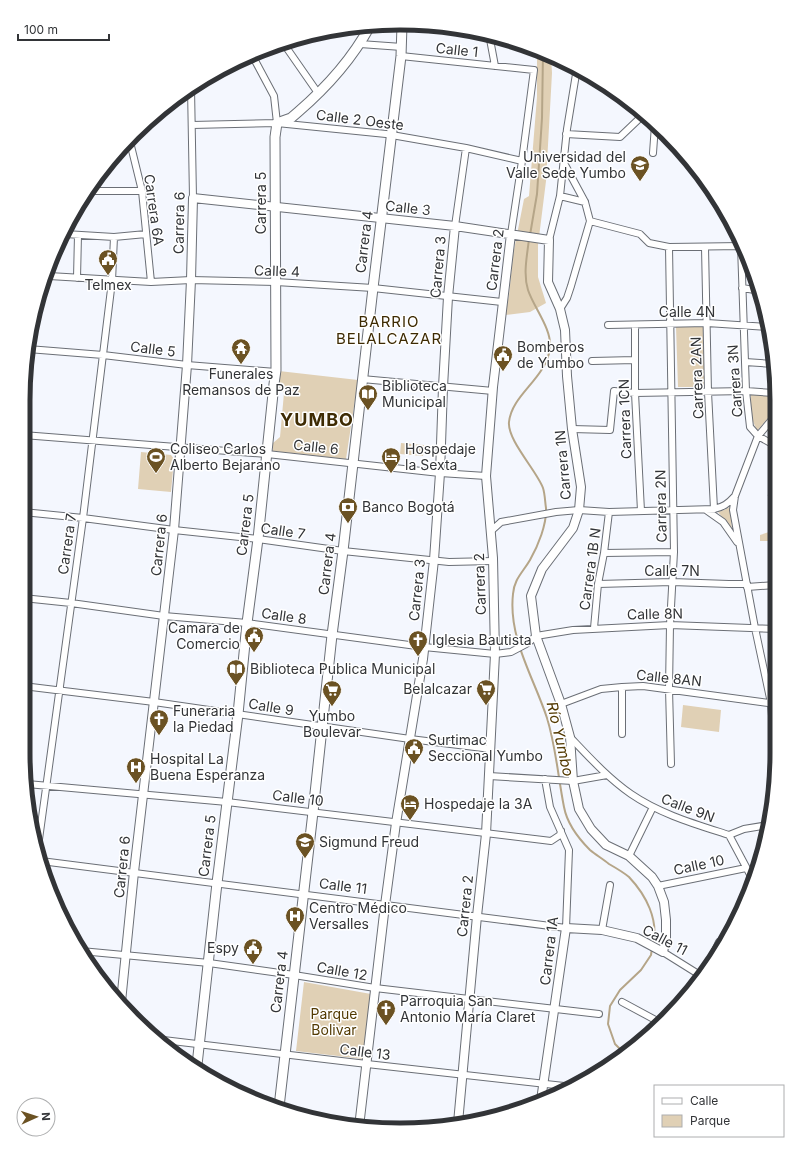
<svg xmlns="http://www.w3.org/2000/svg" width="800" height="1153" font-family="Inter,sans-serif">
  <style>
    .green { fill: #e0d0b5 }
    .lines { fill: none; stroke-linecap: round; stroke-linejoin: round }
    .stream { stroke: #b5a588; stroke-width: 2 }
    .minor-casing { stroke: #6b6f76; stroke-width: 8 }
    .tertiary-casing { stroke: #6b6f76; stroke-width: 10 }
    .secondary-casing { stroke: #6b6f76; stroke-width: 11 }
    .minor { stroke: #fff; stroke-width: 6 }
    .tertiary { stroke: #fff; stroke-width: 8 }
    .secondary { stroke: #fff; stroke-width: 9 }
    .labels { text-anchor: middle; stroke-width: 3; stroke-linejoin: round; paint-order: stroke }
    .street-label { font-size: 14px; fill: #323437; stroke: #fff }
    .poi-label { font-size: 14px; fill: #323437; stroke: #fff; text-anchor: start }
    .park-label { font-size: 14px; fill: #533a03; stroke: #fff }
    .neighbourhood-label { font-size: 15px; letter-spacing: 1px; fill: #3e2b03; stroke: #fff }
    .water-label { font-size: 15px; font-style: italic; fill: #513800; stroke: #fff }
    .district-label { font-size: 18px; font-weight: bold; letter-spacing: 1px; fill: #3e2b03; stroke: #fff }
    .rim { fill: none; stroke: #323437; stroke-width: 5 }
  </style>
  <rect width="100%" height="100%" fill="#f4f7fe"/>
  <path class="green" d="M537,51L551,56L552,73L546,181L538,245V277L546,303L530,312L505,315L509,295L513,255L524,199L529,196L537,97Z
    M704,326L705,387H678L676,327Z
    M279,371L358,380L346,459L273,451V443L280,437L284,393L278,386Z
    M751,394L774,396V411L757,431L750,414Z
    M401,443L424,445L423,456L400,454Z
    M141,452L171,455L174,459L171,492L138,489Z
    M730,507L732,529L718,512L724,510Z
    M772,531H775V541H760V535Z
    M683,705L721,710L719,732L681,727Z
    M304,982L371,994L363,1059L296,1051Z"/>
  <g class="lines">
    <path class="stream" d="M530,235L537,194L542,118L543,53
      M529,239C527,256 523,274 528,290C534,308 552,329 550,348C546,379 512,394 509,422C507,440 537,471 543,488C545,494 545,502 546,508C547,524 538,546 530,560C523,572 514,579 513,594C508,638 534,678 547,718C556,747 558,777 564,807C567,823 579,839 590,850C596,855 603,859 609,864C616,868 623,872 629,877C646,895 659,920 653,944
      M624,1053L615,1044L608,1024L610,1006L620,990L641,970L651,955L652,948"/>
    <defs>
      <path id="minor" d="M489,34L495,66
        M360,44L402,47
        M286,47L318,93
        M252,55L274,96L277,123
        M401,56L534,70L522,161L511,234
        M191,88L193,198
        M192,125L277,123L386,134L466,148L522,161
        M566,134L620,137L641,117H646
        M130,142L142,191L151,282
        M653,153L655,125
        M91,191H142
        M560,196L585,202
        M590,221L640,234L649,243L669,247L742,246
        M455,226L466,148
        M65,234L114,237L146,234
        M549,240L560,196L567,129L577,68
        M741,246L746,391L750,427L758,436L774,445
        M669,247L674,552L670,625L669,689L671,764
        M705,247L708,392L714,509
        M49,276L151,282L191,280L276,282L373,288L502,302
        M77,278L78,235
        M742,288L755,290
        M560,309L567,298L571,286L590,221L585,202L564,163
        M608,325L707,323L767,327
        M635,325V393L641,511
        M28,349L103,355L187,365L276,372
        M592,361L635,360
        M745,362L774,364
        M362,379L493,391
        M774,417L758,436L735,496L733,510L755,628L771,703L776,767
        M572,429L610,430L614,391L635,393L746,391L774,393
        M23,435L267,454L440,473L486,476
        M772,495L775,489
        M706,510L723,522L737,542
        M23,512L83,518L174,530L258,539L343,551L449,562L493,561
        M491,531L501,522L556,512L579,510L609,512L714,509C723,507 728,504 735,496
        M604,553L674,552
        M598,584L672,582L729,584H747
        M747,587L775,585
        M23,598L71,603L164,616L247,623L424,647L495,654L511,652L528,643L536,636L573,630L670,625L775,629
        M594,628L598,584L604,553L609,512
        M23,686L154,702L410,739L491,749
        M561,704L601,689L622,687L643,686L776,704
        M622,734V687
        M570,737C589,757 608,778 631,794C660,814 695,824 729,835L744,829L768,825
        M489,776L573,781L607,775
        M27,784L227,802L551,841L560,835L561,831
        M729,835L753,880
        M37,854L83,518L112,281L114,237
        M629,856L653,807
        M41,861L566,928L569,850L550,807L545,779
        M658,886L746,868
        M602,930L610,885
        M81,951L209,963L294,975L375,988L599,1014
        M663,952L703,977
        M704,975L719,942L723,944
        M622,1002L661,1023
        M155,1039L367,1064L573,1087"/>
      <path id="tertiary" d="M121,1002L134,872L174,530L187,365L191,280L193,198L455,226L549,240L548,282L560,309L565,330L567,376L572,429L581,487L579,510L573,528L542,569L531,596L536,636L561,704L570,737L573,781L579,809L591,829L606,845L629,856L652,877L658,886L664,902L666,920V938L663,952L637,938L602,930L566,928L541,1100
        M458,1123L477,916L486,834L495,654L493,558L486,476L493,387L511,234
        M359,1127L385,905L396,823L423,659L434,560L440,473L443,387L448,297L455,226"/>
      <path id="secondary" d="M197,1065L217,883L238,714L247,623L258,539L274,384L276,370L275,137L277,123L291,118L298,112C327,87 352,59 370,26
        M279,1107L313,812L332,635L343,551L373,288L401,56L402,25"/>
    </defs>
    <use href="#minor" class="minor-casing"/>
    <use href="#tertiary" class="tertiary-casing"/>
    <use href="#secondary" class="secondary-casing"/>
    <use href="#minor" class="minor"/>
    <use href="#tertiary" class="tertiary"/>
    <use href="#secondary" class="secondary"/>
  </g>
  <defs>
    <symbol id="university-pin" viewBox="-11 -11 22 30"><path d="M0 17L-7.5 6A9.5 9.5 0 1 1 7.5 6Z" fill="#6b5223" stroke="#fff"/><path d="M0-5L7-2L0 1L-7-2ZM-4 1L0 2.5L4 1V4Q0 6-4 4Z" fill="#fff"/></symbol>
    <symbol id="civic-pin" viewBox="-11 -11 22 30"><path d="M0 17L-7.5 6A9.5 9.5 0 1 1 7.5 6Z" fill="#6b5223" stroke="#fff"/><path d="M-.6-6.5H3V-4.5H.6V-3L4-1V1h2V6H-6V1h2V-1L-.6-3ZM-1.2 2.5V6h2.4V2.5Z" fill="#fff"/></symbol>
    <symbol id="temple-pin" viewBox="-11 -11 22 30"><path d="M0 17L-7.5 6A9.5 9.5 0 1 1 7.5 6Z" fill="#6b5223" stroke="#fff"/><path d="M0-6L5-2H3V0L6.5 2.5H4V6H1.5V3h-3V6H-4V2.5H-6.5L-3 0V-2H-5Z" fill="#fff"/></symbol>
    <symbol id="library-pin" viewBox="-11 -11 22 30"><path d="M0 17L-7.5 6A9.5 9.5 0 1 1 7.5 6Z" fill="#6b5223" stroke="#fff"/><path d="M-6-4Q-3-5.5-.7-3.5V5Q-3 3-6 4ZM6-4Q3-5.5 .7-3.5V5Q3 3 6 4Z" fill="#fff"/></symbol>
    <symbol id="stadium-pin" viewBox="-11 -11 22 30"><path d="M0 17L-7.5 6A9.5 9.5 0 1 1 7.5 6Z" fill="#6b5223" stroke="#fff"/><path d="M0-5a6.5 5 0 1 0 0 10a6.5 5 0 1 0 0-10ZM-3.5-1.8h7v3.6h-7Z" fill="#fff"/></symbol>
    <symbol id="hotel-pin" viewBox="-11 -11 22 30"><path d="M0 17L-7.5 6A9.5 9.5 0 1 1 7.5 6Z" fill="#6b5223" stroke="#fff"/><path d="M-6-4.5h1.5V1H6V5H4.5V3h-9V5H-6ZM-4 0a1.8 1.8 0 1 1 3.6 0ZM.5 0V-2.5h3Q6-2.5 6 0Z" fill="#fff"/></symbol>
    <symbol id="bank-pin" viewBox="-11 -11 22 30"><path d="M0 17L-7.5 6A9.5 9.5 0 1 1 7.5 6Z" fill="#6b5223" stroke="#fff"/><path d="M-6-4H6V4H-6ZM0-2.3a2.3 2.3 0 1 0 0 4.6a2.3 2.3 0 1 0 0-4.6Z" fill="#fff"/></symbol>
    <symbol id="church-pin" viewBox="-11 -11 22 30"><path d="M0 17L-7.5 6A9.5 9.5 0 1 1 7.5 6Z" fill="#6b5223" stroke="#fff"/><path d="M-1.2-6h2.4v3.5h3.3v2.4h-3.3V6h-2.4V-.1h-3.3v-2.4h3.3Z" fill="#fff"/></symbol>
    <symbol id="supermarket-pin" viewBox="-11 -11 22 30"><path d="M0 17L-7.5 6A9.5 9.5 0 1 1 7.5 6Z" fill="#6b5223" stroke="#fff"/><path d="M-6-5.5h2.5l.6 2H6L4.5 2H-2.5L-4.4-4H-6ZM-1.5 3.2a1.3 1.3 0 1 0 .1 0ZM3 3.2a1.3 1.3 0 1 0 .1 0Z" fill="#fff"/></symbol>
    <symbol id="hospital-pin" viewBox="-11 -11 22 30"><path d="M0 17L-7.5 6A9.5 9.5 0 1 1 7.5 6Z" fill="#6b5223" stroke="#fff"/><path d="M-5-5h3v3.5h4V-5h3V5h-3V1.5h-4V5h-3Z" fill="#fff"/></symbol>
    <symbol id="school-pin" viewBox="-11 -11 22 30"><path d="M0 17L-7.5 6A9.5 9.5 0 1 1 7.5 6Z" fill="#6b5223" stroke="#fff"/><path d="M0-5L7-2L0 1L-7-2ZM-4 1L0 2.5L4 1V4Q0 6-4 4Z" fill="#fff"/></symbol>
  </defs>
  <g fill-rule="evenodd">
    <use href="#university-pin" x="629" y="154" width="22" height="30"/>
    <use href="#civic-pin" x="97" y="248" width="22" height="30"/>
    <use href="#temple-pin" x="230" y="337" width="22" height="30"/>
    <use href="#civic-pin" x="492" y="344" width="22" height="30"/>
    <use href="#library-pin" x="357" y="383" width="22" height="30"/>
    <use href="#stadium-pin" x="145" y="446" width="22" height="30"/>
    <use href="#hotel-pin" x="380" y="446" width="22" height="30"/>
    <use href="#bank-pin" x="337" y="496" width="22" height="30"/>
    <use href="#civic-pin" x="243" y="625" width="22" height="30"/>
    <use href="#church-pin" x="407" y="629" width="22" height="30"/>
    <use href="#library-pin" x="225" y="658" width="22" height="30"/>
    <use href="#supermarket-pin" x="475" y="678" width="22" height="30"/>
    <use href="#supermarket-pin" x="321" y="679" width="22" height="30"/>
    <use href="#church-pin" x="148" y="708" width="22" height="30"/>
    <use href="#civic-pin" x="403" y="737" width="22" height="30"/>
    <use href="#hospital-pin" x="125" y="756" width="22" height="30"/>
    <use href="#hotel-pin" x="399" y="793" width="22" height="30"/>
    <use href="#school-pin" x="294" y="831" width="22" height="30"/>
    <use href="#hospital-pin" x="284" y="905" width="22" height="30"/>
    <use href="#civic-pin" x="242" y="937" width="22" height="30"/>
    <use href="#church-pin" x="375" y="998" width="22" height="30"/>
  </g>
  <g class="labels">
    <g class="street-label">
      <text transform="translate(457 50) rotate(6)" y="5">Calle 1</text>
      <text transform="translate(360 120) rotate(7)" y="5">Calle 2 Oeste</text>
      <text transform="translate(261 203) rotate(-90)" y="5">Carrera 5</text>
      <text transform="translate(408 208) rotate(6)" y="5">Calle 3</text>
      <text transform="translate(154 210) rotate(82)" y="5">Carrera 6A</text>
      <text transform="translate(179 223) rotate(-89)" y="5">Carrera 6</text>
      <text transform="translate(364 242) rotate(-83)" y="5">Carrera 4</text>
      <text transform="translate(495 260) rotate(-83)" y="5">Carrera 2</text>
      <text transform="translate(438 267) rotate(-85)" y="5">Carrera 3</text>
      <text transform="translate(277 271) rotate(2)" y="5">Calle 4</text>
      <text x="687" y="317">Calle 4N</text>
      <text transform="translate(153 349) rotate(7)" y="5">Calle 5</text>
      <text transform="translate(697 378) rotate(-92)" y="5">Carrera 2AN</text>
      <text transform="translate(735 381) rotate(-94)" y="5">Carrera 3N</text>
      <text transform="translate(625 419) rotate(-92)" y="5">Carrera 1CN</text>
      <text transform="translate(316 447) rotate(6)" y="5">Calle 6</text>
      <text transform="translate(563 465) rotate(-95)" y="5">Carrera 1N</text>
      <text transform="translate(661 506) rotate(-91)" y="5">Carrera 2N</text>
      <text transform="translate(245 525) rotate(-83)" y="5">Carrera 5</text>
      <text transform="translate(283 531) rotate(8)" y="5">Calle 7</text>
      <text transform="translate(67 544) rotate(-82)" y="5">Carrera 7</text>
      <text transform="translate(159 545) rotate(-84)" y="5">Carrera 6</text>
      <text transform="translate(327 564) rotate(-83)" y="5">Carrera 4</text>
      <text transform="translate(590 569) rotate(-82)" y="5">Carrera 1B N</text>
      <text x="672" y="576">Calle 7N</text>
      <text transform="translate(480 584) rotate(-92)" y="5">Carrera 2</text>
      <text transform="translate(417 590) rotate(-84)" y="5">Carrera 3</text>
      <text transform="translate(655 614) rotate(-1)" y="5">Calle 8N</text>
      <text transform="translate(284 616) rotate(8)" y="5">Calle 8</text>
      <text transform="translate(669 678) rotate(6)" y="5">Calle 8AN</text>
      <text transform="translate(271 707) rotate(9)" y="5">Calle 9</text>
      <text transform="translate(298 798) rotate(7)" y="5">Calle 10</text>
      <text transform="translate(688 808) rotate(21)" y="5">Calle 9N</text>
      <text transform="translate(207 846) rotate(-83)" y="5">Carrera 5</text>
      <text transform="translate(699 865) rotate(-12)" y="5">Calle 10</text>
      <text transform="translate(122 867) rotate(-84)" y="5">Carrera 6</text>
      <text transform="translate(343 886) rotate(7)" y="5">Calle 11</text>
      <text transform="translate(465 906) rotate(-84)" y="5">Carrera 2</text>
      <text transform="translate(665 940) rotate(28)" y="5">Calle 11</text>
      <text transform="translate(549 951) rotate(-83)" y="5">Carrera 1A</text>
      <text transform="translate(342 971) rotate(10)" y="5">Calle 12</text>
      <text transform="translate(279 982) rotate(-83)" y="5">Carrera 4</text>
      <text transform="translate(365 1052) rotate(7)" y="5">Calle 13</text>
    </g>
    <g class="poi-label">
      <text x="626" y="162" text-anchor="end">Universidad del<tspan x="626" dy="16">Valle Sede Yumbo</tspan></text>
      <text x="108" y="290" text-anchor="middle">Telmex</text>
      <text x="517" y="352">Bomberos<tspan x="517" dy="16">de Yumbo</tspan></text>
      <text x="241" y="379" text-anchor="middle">Funerales<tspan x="241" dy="16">Remansos de Paz</tspan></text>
      <text x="382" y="391">Biblioteca<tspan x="382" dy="16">Municipal</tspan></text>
      <text x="170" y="454">Coliseo Carlos<tspan x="170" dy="16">Alberto Bejarano</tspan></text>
      <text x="405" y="454">Hospedaje<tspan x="405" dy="16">la Sexta</tspan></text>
      <text x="362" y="512">Banco Bogotá</text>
      <text x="240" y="633" text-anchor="end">Camara de<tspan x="240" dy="16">Comercio</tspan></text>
      <text x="432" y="645">Iglesia Bautista</text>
      <text x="250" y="674">Biblioteca Publica Municipal</text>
      <text x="472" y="694" text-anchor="end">Belalcazar</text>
      <text x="173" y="716">Funeraria<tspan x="173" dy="16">la Piedad</tspan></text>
      <text x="332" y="721" text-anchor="middle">Yumbo<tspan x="332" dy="16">Boulevar</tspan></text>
      <text x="428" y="745">Surtimac<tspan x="428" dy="16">Seccional Yumbo</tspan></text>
      <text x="150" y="764">Hospital La<tspan x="150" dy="16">Buena Esperanza</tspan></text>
      <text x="424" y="809">Hospedaje la 3A</text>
      <text x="319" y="847">Sigmund Freud</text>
      <text x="309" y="913">Centro Médico<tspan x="309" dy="16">Versalles</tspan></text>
      <text x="239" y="953" text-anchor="end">Espy</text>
      <text x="400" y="1006">Parroquia San<tspan x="400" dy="16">Antonio María Claret</tspan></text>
    </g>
    <g class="park-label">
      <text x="334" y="1019">Parque<tspan x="334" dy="16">Bolivar</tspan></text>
    </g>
    <g class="neighbourhood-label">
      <text x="389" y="327">BARRIO<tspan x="389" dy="17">BELALCAZAR</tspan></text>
    </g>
    <g class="water-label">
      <text transform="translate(560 739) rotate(77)" y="5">Río Yumbo</text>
    </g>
    <g class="district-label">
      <text x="317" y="426">YUMBO</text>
    </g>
  </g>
  <path d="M0 0H800V1153H0ZM400 30H400A370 370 0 0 1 770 400V753A370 370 0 0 1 400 1123H400A370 370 0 0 1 30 753V400A370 370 0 0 1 400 30Z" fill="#fff" fill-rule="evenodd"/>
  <path class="rim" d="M400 30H400A370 370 0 0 1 770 400V753A370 370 0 0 1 400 1123H400A370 370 0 0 1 30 753V400A370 370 0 0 1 400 30Z"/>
  <rect x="654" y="1085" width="130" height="52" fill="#ffffff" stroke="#adaeaf"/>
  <rect x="662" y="1098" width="20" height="6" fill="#ffffff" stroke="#adaeaf"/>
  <text x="690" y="1105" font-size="12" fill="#323437">Calle</text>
  <rect x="662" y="1115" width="20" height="12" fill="#e0d0b5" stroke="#adaeaf"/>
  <text x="690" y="1125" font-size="12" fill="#323437">Parque</text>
  <g transform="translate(36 1117) rotate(87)"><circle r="19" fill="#ffffff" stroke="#adaeaf"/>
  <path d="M0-3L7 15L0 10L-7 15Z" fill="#6b5223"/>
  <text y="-6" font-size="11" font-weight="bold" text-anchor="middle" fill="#323437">N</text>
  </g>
  <path d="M18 34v6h91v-6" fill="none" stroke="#323437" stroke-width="2"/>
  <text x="24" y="34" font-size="12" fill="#323437" stroke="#ffffff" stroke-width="3" paint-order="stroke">100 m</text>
</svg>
